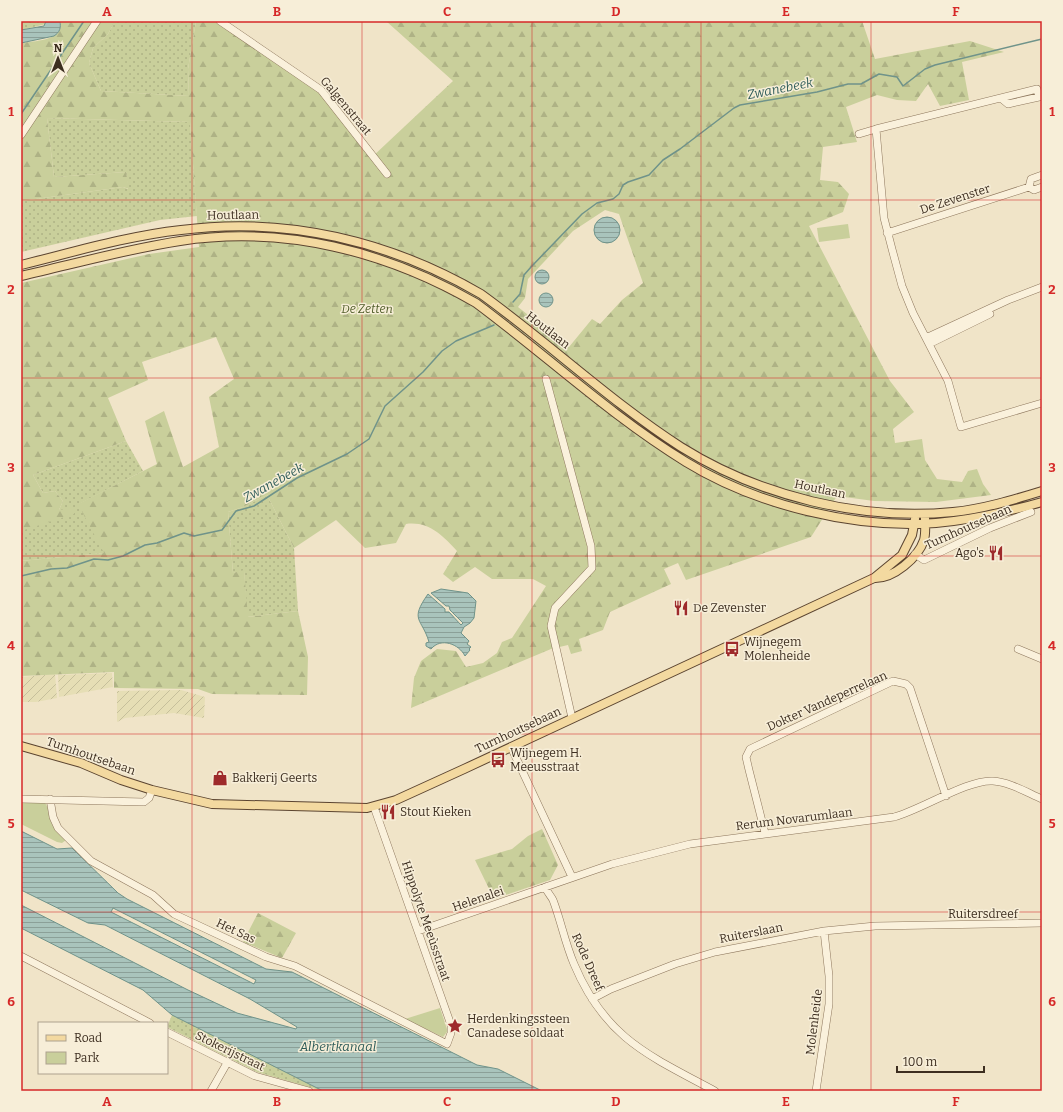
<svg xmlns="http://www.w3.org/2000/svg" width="1063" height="1112" font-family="Bitter,serif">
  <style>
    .farmland { fill: url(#farmland-furrows) }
    .grass { fill: url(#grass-dots) }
    .forest { fill: url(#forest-firs); fill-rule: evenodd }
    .park { fill: #c9cf9b }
    .water { fill: url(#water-rules); stroke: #6f938a; fill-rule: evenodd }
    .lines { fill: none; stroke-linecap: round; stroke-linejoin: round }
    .stream { stroke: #6f938a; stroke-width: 1.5 }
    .minor-casing { stroke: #8d765c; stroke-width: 8 }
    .major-casing { stroke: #5b4430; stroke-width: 10 }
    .minor { stroke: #faf1dc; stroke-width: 7 }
    .major { stroke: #f3d9a0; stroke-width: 8 }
    .grid { fill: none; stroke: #d62828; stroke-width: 1; stroke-opacity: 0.55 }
    .labels { text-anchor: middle; stroke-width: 3; stroke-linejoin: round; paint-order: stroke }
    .street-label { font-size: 12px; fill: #3d2e20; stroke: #f7eed8 }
    .park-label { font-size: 12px; font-style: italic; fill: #4d5a26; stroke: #f7eed8 }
    .poi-label { font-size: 12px; fill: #3d2e20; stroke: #f7eed8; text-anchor: start }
    .water-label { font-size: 13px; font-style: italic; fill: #2f5d5a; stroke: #f7eed8 }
    .neatline { fill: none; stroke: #d62828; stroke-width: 1.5 }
    .grid-label { font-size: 13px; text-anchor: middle; font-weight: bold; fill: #d62828 }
  </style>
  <defs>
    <pattern id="farmland-furrows" width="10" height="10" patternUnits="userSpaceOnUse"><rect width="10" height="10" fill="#e6deb5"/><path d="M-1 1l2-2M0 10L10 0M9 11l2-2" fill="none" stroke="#c6bf9b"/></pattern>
    <pattern id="grass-dots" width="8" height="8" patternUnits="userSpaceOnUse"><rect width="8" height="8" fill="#c9cf9b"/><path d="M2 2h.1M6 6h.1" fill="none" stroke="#aeb285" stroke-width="1.8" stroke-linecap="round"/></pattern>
    <pattern id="forest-firs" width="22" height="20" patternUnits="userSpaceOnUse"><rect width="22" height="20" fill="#c9cf9b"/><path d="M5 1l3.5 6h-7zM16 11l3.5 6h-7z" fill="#aeb285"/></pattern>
    <pattern id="water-rules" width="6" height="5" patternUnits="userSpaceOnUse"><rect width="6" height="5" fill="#a9c4bc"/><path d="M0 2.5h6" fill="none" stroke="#8ba098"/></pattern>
  </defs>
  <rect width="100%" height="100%" fill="#f0e4c8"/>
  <path class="farmland" d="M112,673L113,687L59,697L58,675Z
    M55,674L57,698L36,702H21V677Z
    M181,690L205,697L204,718L174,713L125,718L117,722V691Z"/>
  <path class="grass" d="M21,21H46V24L21,30Z
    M115,21H196L188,69L189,96L101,91L89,63L93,48L108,34Z
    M47,118L190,122L197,216L160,220L21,252V201L123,187L128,189L126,172L54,177Z
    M126,441L143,471L79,504L105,553L21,561V531L59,510L63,501L55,491L43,493L33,475Z
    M267,495L294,548L298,611L247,617L244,571L233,573L228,512L243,507Z
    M172,1015L323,1091L257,1072L167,1027Z"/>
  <path class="forest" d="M60,21H115L108,34L93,48L89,63L101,91L189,96L188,69L196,21H215L319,92L371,158L453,81L386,21H862L875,59L970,41L1004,52L962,62L969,100L940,106L928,84L916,101L897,100L877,95L846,107L857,142L823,147L820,180L838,182L849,194L843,212L809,226L890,381L914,412L893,429L895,443L922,439L925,460L937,479L962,482L968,471L977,469L983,484L991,495L936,502L874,501L837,496L811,537L686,580L678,563L664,569L671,584L610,612L603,630L579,639L582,651L571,654L568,645L551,649L411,708L414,678L421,661L437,649L456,651L466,667L483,663L497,653L502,642L512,638L546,586L533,579H492L475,567L453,582L443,574L457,551C443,536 429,521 406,524L396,543L365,548L336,520L294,548L267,495L243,507L228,512L233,573L244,570L248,617L298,611L308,657L307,695L212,694L198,689L114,688V672L21,676V561L104,553L78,504L157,464L145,421L164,411L183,467L219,447L209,397L234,379L216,337L142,362L148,380L108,398L126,441L33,475L43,493L55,491L63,501L59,510L73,508L74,514L21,531V283L149,254L199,247L190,122L47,118L54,177L126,172L129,189L123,187L21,201V43C35,41 64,41 60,21ZM605,210L619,214L643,283L622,300L600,324L592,319L569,347L518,307L525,298L528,279L573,231Z
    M542,829L558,865L550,880L494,899L475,860L512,849L528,836Z
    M258,913L296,933L282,958L243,942Z"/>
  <path class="park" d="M848,224L850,238L819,242L817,228Z
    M21,802H44C51,808 48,818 53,826C56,831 62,835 66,840L62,843L57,842L21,824Z
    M440,1008L447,1029V1032L443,1037L405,1019Z"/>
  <path class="water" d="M46,21H60C61,28 60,32 54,36L21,43V30L44,26Z
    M594 230a13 13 0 1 1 26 0a13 13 0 1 1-26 0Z
    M535 277a7 7 0 1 1 14 0a7 7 0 1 1-14 0Z
    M539 300a7 7 0 1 1 14 0a7 7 0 1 1-14 0Z
    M441,589L468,593L476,601L474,618L470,623L464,627L461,633L469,641L467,644L471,647L469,649L470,650L465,656C459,644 441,637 431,649L426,646V643L429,642C422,618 409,621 428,594L445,609V612H449L461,625L463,623L450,610L449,606H446L431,593Z
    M21,831L57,849L72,848L118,893L127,899L266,969L292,972L477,1065L498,1069L542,1091H323L172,1015L143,990L21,928V905L188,990L237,1013L296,1029L297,1027L250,999L105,925L88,923L21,890ZM113,908L256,980L254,984L111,912Z"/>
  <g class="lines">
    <path class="stream" d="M21,114L84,21
      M513,302L520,294L524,275L531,267L582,214L597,203L613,199L619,194L623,185L628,182L649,175L663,160L680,149L734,108L740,105L817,92L848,84H861L879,74L897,77L903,86L925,69L935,65L1042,39
      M21,576L51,569L67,568L94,559L108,560L123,556L145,545L157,543L184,533L194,536L222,530L236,511L254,506L297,478L347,454L369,439L385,406L423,372L442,351L456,341L494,325"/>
    <defs>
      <path id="minor" d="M220,21L321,90L387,174
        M1002,99L1008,104L1039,97L1037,89L876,129L884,218L892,249L902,286L913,313L948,381L961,427L1042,403
        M859,134L876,129
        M21,135L97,21
        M1029,187L1031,179L1042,175
        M887,233L1029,187L1034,190L1042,187
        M926,338L1008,300L1042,287
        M929,344L990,314
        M546,379L591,546L592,568L555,608L551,626L572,718
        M915,554L924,560L990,528L1031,512
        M1018,649L1042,659
        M511,747L572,877
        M21,799L144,802L149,798L152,790
        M50,799L53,817L58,828L91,861L153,895L174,914L266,957L295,966L447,1044L451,1033V1025L374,807
        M765,833L749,770L746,757L750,749L893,681L906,684L910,688L946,796
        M545,887C547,892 551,896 553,900C561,921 565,943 574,964C605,1038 648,1055 715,1091
        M418,931L612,864L690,844L894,817C921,810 968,779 993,781C1009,782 1026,792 1042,799
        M21,956L150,1023
        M592,999L611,989L675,964L715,952L824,931L875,926L1042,923
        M167,1032L255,1076L309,1091
        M211,1091L227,1063
        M816,1091L829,1004V976L824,931"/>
      <path id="major" d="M21,265C74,252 127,236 181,230C286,216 390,241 481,294C549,343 611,402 681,447C759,496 861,521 953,512C983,509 1013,500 1042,491
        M21,276C74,264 127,249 180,241C284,225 386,251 476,303C546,355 611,416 686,462C756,505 854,529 936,523C972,520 1007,512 1042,502
        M874,578C893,579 918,558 924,540C926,533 925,525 925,518
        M21,746L81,763L121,780L152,790L212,804L367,808L396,800L464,769L874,578L902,555L912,535L915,519"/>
    </defs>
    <use href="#minor" class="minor-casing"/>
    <use href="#major" class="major-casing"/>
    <use href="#minor" class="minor"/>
    <use href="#major" class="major"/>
  </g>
  <path class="grid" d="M192,21V1091M362,21V1091M532,21V1091M701,21V1091M871,21V1091M21,200H1042M21,378H1042M21,556H1042M21,734H1042M21,912H1042"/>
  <defs>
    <symbol id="restaurant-bare" viewBox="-9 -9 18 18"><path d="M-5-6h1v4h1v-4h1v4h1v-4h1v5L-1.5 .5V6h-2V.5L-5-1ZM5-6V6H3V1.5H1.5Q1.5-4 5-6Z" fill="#9e2a2b" stroke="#f7eed8" stroke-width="2.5" paint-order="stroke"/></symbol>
    <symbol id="bus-bare" viewBox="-9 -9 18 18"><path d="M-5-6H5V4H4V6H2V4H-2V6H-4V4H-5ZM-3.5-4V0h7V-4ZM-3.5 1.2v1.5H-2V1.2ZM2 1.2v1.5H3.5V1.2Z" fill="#9e2a2b" stroke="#f7eed8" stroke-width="2.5" paint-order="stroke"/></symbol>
    <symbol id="shop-bare" viewBox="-9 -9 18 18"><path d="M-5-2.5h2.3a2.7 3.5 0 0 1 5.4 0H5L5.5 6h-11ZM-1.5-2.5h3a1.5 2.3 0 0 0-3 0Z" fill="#9e2a2b" stroke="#f7eed8" stroke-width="2.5" paint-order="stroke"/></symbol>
    <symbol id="sight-bare" viewBox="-9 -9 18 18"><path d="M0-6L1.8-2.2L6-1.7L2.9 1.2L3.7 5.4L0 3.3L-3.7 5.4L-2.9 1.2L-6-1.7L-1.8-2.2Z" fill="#9e2a2b" stroke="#f7eed8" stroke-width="2.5" paint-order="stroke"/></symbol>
  </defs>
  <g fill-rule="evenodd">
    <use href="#restaurant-bare" x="985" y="542" width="22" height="22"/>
    <use href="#restaurant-bare" x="670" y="597" width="22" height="22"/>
    <use href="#bus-bare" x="721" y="638" width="22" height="22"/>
    <use href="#bus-bare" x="487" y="749" width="22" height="22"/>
    <use href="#shop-bare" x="209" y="767" width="22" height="22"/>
    <use href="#restaurant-bare" x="377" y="801" width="22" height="22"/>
    <use href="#sight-bare" x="444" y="1015" width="22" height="22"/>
  </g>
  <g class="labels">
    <g class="street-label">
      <text transform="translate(346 106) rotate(50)" y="4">Galgenstraat</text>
      <text transform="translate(955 199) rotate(-18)" y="4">De Zevenster</text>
      <text transform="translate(233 215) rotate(-1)" y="4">Houtlaan</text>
      <text transform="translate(548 330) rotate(38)" y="4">Houtlaan</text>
      <text transform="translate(820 489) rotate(12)" y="4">Houtlaan</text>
      <text transform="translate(968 527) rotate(-24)" y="4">Turnhoutsebaan</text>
      <text transform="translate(827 701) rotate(-24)" y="4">Dokter Vandeperrelaan</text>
      <text transform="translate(518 730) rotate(-25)" y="4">Turnhoutsebaan</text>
      <text transform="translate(91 756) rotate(19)" y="4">Turnhoutsebaan</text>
      <text transform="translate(794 819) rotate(-7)" y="4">Rerum Novarumlaan</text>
      <text transform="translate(478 899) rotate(-19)" y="4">Helenalei</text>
      <text x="983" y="918">Ruitersdreef</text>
      <text transform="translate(426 921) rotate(71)" y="4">Hippolyte Meeùsstraat</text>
      <text transform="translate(236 931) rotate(25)" y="4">Het Sas</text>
      <text transform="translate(751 933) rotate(-11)" y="4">Ruiterslaan</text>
      <text transform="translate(588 962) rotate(66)" y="4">Rode Dreef</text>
      <text transform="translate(814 1022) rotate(-83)" y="4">Molenheide</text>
      <text transform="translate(230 1051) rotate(26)" y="4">Stokerijstraat</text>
    </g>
    <g class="park-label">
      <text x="367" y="313">De Zetten</text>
    </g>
    <g class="poi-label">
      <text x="984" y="557" text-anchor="end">Ago's</text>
      <text x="693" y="612">De Zevenster</text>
      <text x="744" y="646">Wijnegem<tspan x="744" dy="14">Molenheide</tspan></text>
      <text x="510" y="757">Wijnegem H.<tspan x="510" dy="14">Meeusstraat</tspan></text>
      <text x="232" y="782">Bakkerij Geerts</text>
      <text x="400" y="816">Stout Kieken</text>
      <text x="467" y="1023">Herdenkingssteen<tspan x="467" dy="14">Canadese soldaat</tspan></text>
    </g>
    <g class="water-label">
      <text transform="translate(780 88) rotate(-11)" y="5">Zwanebeek</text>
      <text transform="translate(273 482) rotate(-29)" y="5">Zwanebeek</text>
      <text x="338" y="1051">Albertkanaal</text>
    </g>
  </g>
  <rect width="1063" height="1112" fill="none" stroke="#f7eed8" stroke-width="44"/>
  <rect x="38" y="1022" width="130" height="52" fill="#f7eed8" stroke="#ada18e"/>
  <rect x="46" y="1035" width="20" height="6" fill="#f3d9a0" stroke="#ada18e"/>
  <text x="74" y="1042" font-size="12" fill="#3d2e20">Road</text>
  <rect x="46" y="1052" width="20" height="12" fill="#c9cf9b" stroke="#ada18e"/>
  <text x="74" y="1062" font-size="12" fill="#3d2e20">Park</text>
  <g transform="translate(58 58)" stroke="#f7eed8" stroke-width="3" paint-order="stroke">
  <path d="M0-3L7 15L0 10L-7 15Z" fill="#3d2e20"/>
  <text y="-6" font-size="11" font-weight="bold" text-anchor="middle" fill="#3d2e20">N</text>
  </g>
  <path d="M897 1066v6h87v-6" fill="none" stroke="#3d2e20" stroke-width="2"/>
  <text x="903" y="1066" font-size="12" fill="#3d2e20" stroke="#f7eed8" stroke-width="3" paint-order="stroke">100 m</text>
  <rect x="22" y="22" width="1019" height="1068" class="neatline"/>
  <g class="grid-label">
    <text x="107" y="16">A</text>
    <text x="277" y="16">B</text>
    <text x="447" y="16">C</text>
    <text x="616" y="16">D</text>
    <text x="786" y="16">E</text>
    <text x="956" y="16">F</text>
    <text x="11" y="116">1</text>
    <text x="1052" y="116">1</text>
    <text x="11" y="294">2</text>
    <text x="1052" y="294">2</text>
    <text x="11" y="472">3</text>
    <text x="1052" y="472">3</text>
    <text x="11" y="650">4</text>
    <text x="1052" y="650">4</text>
    <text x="11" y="828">5</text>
    <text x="1052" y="828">5</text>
    <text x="11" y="1006">6</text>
    <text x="1052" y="1006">6</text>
    <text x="107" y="1106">A</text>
    <text x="277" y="1106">B</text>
    <text x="447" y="1106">C</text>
    <text x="616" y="1106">D</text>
    <text x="786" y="1106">E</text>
    <text x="956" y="1106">F</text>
  </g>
</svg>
